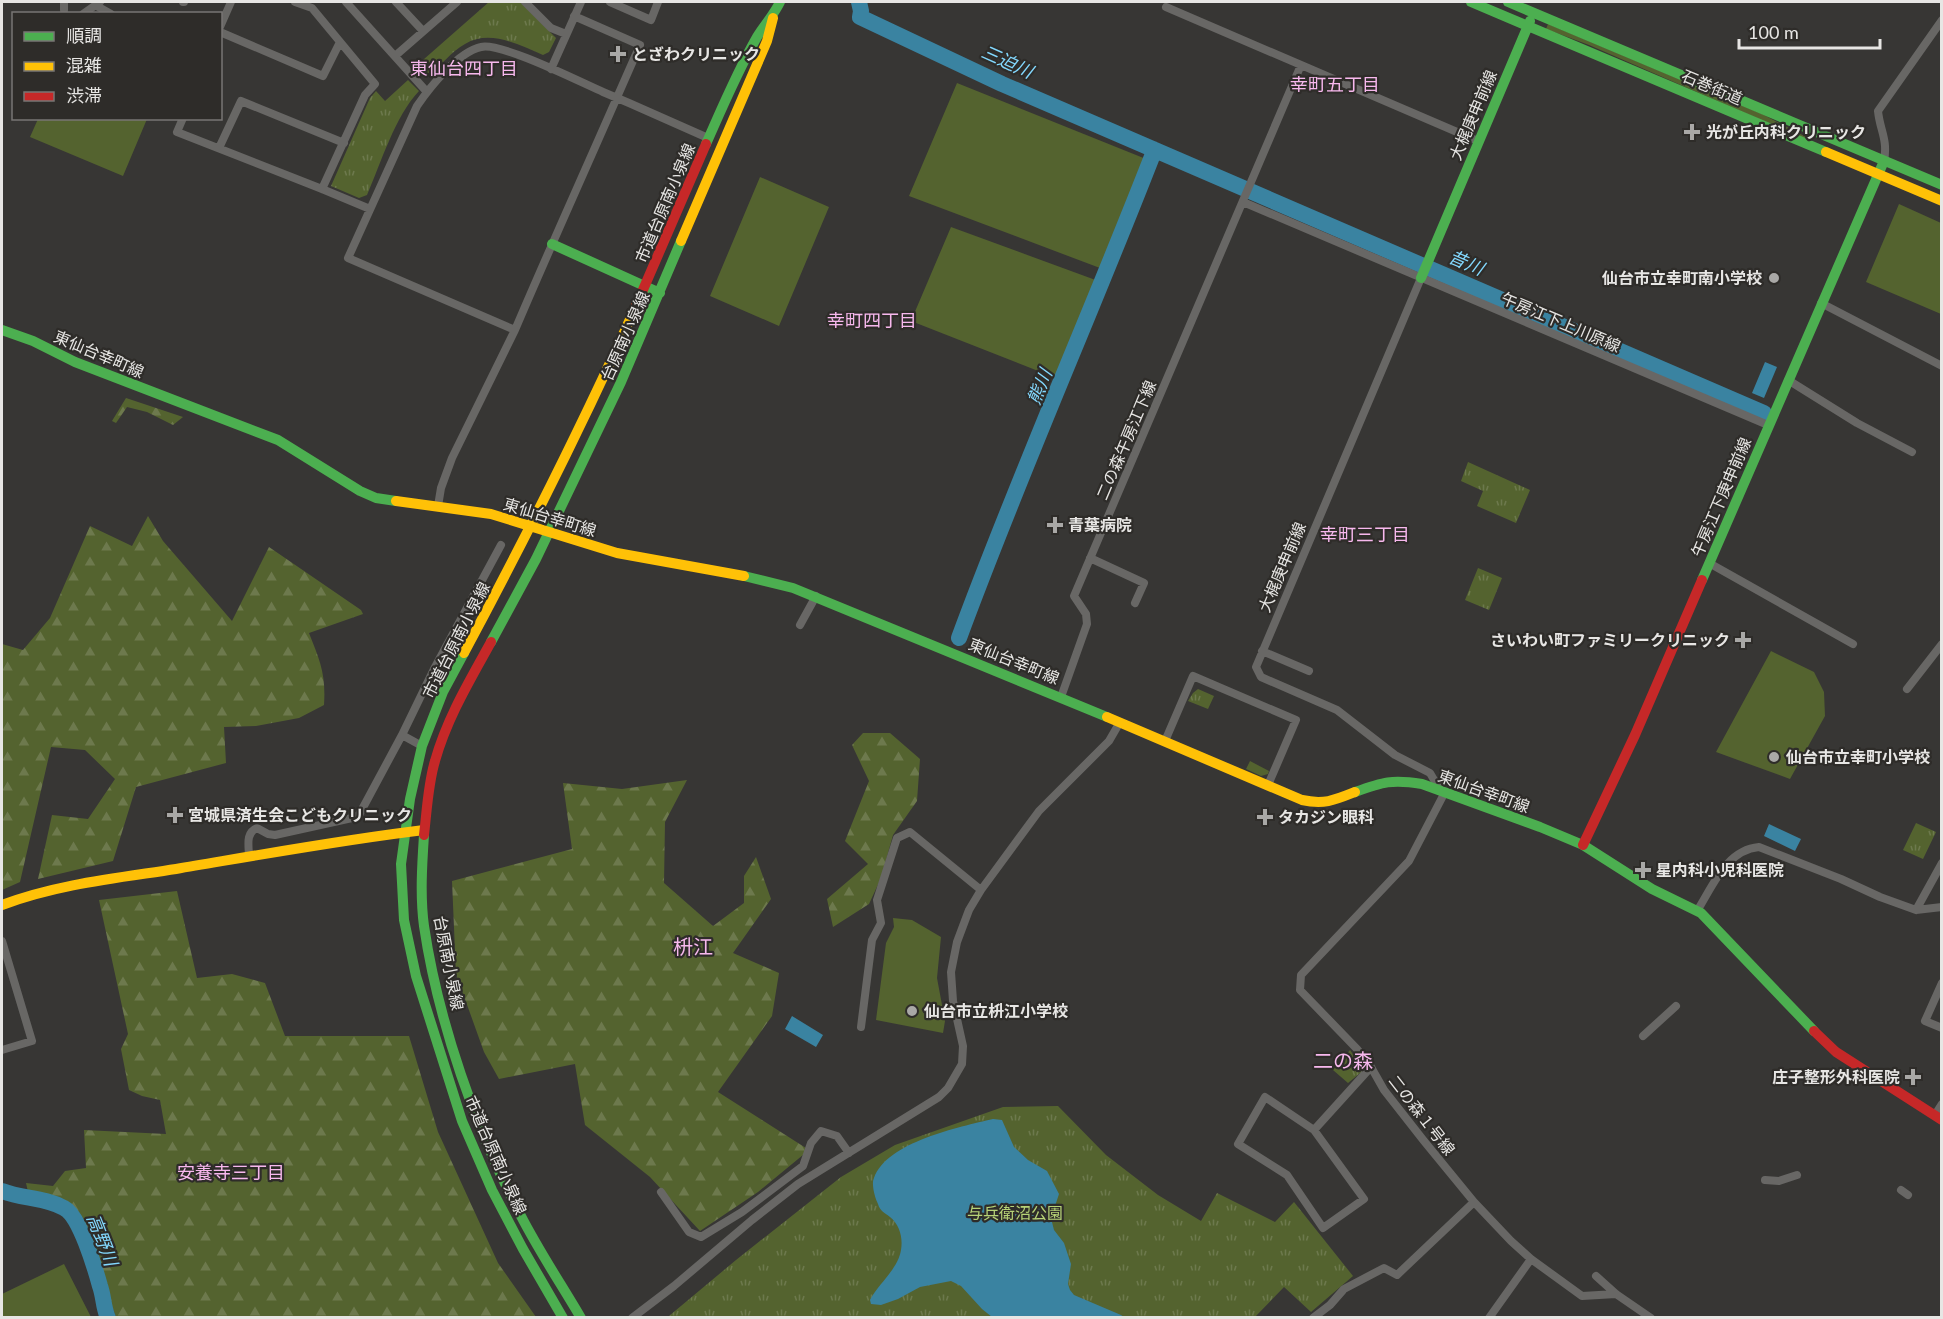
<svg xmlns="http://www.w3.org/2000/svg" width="1943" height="1319" font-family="Lato,'Noto Sans JP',sans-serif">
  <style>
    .grass { fill: #54632f }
    .forest { fill: url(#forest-firs) }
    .park { fill: url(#park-tufts) }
    .water { fill: #3a83a1 }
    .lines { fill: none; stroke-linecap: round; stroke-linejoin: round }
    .river { stroke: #3a83a1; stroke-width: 16 }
    .street { stroke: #686765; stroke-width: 8 }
    .fast { stroke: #4caf50; stroke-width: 10 }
    .slow { stroke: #ffc107; stroke-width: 10 }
    .jam { stroke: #c62828; stroke-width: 10 }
    .poi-dot { fill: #a9a8a6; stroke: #2e2c29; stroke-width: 2 }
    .labels { text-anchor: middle; stroke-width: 4.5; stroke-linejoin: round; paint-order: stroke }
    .poi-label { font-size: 16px; font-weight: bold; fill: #e7e6e4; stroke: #2e2c29; text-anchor: start }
    .street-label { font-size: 16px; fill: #e7e6e4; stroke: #2e2c29 }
    .park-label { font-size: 16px; fill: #b7d377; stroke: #2e2c29 }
    .water-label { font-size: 18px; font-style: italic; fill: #83d8fe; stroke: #2e2c29 }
    .neighbourhood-label { font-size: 18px; fill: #f7b8ed; stroke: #2e2c29 }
    .quarter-label { font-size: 20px; fill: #f7b8ed; stroke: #2e2c29 }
  </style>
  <defs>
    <pattern id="forest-firs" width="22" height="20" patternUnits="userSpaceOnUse" patternTransform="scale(1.5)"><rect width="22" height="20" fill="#54632f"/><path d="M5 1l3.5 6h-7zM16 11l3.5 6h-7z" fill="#6d794d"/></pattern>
    <pattern id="park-tufts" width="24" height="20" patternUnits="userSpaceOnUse" patternTransform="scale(1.5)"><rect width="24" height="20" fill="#54632f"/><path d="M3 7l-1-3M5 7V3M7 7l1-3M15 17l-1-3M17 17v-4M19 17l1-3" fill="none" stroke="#6d794d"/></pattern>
  </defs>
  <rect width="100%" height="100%" fill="#373634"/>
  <path class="grass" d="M1548,24L1762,114L1808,138L1807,140L1589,45L1546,29Z
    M957,83L1146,159L1100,268L909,196Z
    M38,119V118L147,119L123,176L30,137Z
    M760,177L829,207L779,326L710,296Z
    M1899,204L1941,223V314L1866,282Z
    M951,227L1101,282L1061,380L911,321Z
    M1771,651L1814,672L1824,692L1825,716L1790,779L1716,752Z
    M1250,761L1269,771L1268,774L1261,776L1246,769Z
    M893,918L912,920L941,937L937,978L945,1021L943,1033L876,1020L886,943L894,927Z
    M64,1264L91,1317H2V1294Z"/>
  <path class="forest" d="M126,398L183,417L173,425L147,412L127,407L116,423L112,421Z
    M148,516L163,541L232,621L269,547L361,610L363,614L309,633C320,661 326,674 324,705L299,718L256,726L224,727L226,763L136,787L113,861L38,879L52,815L88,819L115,779L85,750L51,747L20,882L2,890V644L23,650L50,618L90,526L132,546Z
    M863,733H890L920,759L917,801L893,835L881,878L869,904L833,927L827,899L868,864L845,841L869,781L852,745Z
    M687,780L665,822L664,883L713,926L744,903V876L756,857L771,899L733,953L779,973L772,1016L718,1092L809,1150L758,1192L700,1231L650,1177L585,1125L575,1064L499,1079L484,1052L456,974L452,881L572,849L563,783L622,789Z
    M177,891L197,978L232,974L265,983L285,1036H409L438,1132L498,1263L536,1317H116L80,1221L68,1206L52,1199L29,1196L26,1183L53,1186L65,1171L86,1168L84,1130L166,1134L160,1100L142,1096L129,1090L121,1049L128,1034L99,900Z"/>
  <path class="park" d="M489,2H520L556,38L549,52L543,55C519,45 490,29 465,44C452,51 440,66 429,76H423L415,67Z
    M408,80L419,91C395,116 381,163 367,195L359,198L331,186L370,98L376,91L385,101Z
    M1468,462L1530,490L1516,523L1477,506L1483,491L1461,481Z
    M1478,568L1502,578L1489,610L1465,600Z
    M1198,689L1214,696L1208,709L1188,701L1193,693Z
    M1916,823L1936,832L1923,859L1903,850Z
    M1350,1050L1364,1070L1348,1083L1333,1070Z
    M1058,1106L1106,1155L1158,1195L1201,1221L1217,1193L1275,1222L1294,1202L1353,1276L1311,1312L1284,1287L1255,1317L670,1318L669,1316L736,1260L841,1177L895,1145L1003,1107Z"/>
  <path class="water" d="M1765,362L1777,367L1764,398L1752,393Z
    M1769,824L1801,839L1795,851L1764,836Z
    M792,1016L823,1035L816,1047L785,1029Z
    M993,1119L1002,1120L1014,1147L1028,1160L1047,1171L1059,1194L1051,1218L1054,1230L1064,1243L1071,1264L1068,1284L1070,1290L1074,1295L1121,1315L1124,1317H992L982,1309L961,1286L951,1281L920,1287L898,1299L881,1305L871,1304L870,1300C879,1283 898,1269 901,1250C903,1238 900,1225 890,1217C885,1213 880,1211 878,1204C875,1198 871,1184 874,1178C887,1142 959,1127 993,1119Z"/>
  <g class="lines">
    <path class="river" d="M859,2L861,11L860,17L1002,84L1764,413
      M959,638C1019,475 1090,316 1153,154V149
      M2,1191C22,1199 44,1197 64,1208C80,1216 95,1268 100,1286C104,1297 103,1307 108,1318"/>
    <path class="street" d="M64,2V10
      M183,2H184
      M295,2L312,8L375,84L365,95L322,189
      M346,2L427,92
      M396,2L423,31
      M525,2L551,28L566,34
      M610,2L651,20L658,2
      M95,5L111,14
      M1166,7L1478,141
      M83,14L100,2
      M574,16L640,45L611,111C579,184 546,257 515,330L348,258L417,106C430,87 458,52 481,47C501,42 580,82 603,92L629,103L708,138
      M220,27L231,2
      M220,32L323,76L340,42
      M395,56L457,2
      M551,69L581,2
      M183,118L177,132L322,189L370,209
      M219,148L241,101L344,143
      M1884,161C1888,139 1880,131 1878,111L1942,20
      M1243,202L1768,425
      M1421,278L1256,667L1261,677L1337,710L1395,755L1430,773L1440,790
      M1821,303L1942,366
      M1788,380L1857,423L1912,452
      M438,506L441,488L452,458L515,330
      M1090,558L1144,583L1135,603
      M1709,563L1853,644
      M800,625L816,596
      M1262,651L1309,671
      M1907,689L1942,644
      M1061,697L1087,624L1086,614L1074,596L1301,65
      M1165,741L1193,676L1296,720L1268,785
      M422,746L402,735L434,669L501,545
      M1445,792L1409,861L1301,975L1300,990L1357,1049L1371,1067L1384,1090L1424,1141L1474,1202L1511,1241L1531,1259L1582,1296L1616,1294
      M249,857C249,846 245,833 257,828L268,834L275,835L352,818L359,815L402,735
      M1916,910L1942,863
      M1697,911C1713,886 1726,850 1759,847L1841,879L1880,897L1916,910L1942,907
      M2,941L32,1041L2,1050
      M1942,983L1925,1021L1942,1028
      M861,1027L872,940L881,923L877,900L897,838L910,832L981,890
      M1643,1036L1676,1006
      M1935,1115L1942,1104
      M1314,1130L1265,1097L1238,1144L1287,1175L1323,1228L1364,1199L1314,1130L1371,1067
      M1765,1180L1779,1181L1797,1175
      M1901,1190L1908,1195
      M661,1192L689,1232L701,1237L742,1212L803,1166L811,1143L821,1131L837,1136L849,1153
      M1596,1276L1616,1294L1651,1318
      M632,1318L674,1286L752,1220L798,1184L939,1097L948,1088L962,1064L963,1046L953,1001L951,972L957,942L969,910L981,890L1039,811L1109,741L1120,722
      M1313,1318L1330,1305L1344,1289L1384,1268L1397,1275L1474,1202
      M1489,1318L1531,1259"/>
    <path class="fast" d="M1471,2L1826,152
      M1508,2L1942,185
      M706,144C722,108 737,72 757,37C764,25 774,15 780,2
      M552,244L660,293
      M1421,278L1530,21
      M2,330L33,341L75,362L278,440L360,491L376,498L396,501
      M744,576L793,588L1107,717
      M1702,580L1884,161
      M491,642L536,559L621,382L681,241
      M464,653L443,692L422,746L410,799L401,864L404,920L416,976L462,1121L492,1190L523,1249L563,1318
      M1355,792C1383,782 1392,779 1422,784L1540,827L1583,845L1652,889L1701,913L1814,1031
      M424,835C422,865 420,897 424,926C438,1021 476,1130 521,1216C539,1251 561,1284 581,1318"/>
    <path class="slow" d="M1826,152L1942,201
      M681,241L767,41L773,18
      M396,501L491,514L617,553L744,576
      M464,653C525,539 583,424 636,306
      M1107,717L1302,800C1324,805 1335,800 1355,792
      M2,905C58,884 118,878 176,869C259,855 341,840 424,830"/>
    <path class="jam" d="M636,306L706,144
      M424,835C427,810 428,784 435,761C447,718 470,680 491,642
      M1583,845L1635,735L1702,580
      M1814,1031L1836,1052L1942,1120"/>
  </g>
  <g class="poi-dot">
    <path d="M615 45h6v6h6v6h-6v6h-6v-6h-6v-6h6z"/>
    <path d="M1689 123h6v6h6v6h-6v6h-6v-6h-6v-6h6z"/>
    <circle cx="1774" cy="278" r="6"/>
    <path d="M1052 516h6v6h6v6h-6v6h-6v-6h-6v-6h6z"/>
    <path d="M1740 631h6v6h6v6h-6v6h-6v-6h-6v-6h6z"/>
    <circle cx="1774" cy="757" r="6"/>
    <path d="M172 806h6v6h6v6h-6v6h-6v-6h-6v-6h6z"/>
    <path d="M1262 808h6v6h6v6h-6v6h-6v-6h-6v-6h6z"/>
    <path d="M1640 861h6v6h6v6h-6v6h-6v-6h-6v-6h6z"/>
    <circle cx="912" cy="1011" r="6"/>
    <path d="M1910 1068h6v6h6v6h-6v6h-6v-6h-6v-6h6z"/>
  </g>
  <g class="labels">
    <g class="poi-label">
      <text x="632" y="60">とざわクリニック</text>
      <text x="1706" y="138">光が丘内科クリニック</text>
      <text x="1762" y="284" text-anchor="end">仙台市立幸町南小学校</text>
      <text x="1068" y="531">青葉病院</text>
      <text x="1730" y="646" text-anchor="end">さいわい町ファミリークリニック</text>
      <text x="1786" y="763">仙台市立幸町小学校</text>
      <text x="188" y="821">宮城県済生会こどもクリニック</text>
      <text x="1278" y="823">タカジン眼科</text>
      <text x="1656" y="876">星内科小児科医院</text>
      <text x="924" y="1017">仙台市立枡江小学校</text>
      <text x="1900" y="1083" text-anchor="end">庄子整形外科医院</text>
    </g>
    <g class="street-label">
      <text transform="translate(1712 87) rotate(23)" y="6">石巻街道</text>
      <text transform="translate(1473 115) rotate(-67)" y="6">大梶庚申前線</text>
      <text transform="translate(665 203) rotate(-67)" y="6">市道台原南小泉線</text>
      <text transform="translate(1561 322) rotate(23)" y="6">午房江下上川原線</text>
      <text transform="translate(625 336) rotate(-66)" y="6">台原南小泉線</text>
      <text transform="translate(99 354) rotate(23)" y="6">東仙台幸町線</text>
      <text transform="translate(1126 440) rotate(-67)" y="6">二の森午房江下線</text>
      <text transform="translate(1721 497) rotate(-67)" y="6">午房江下庚申前線</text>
      <text transform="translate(550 517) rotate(17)" y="6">東仙台幸町線</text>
      <text transform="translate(1282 567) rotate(-67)" y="6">大梶庚申前線</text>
      <text transform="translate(456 640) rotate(-63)" y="6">市道台原南小泉線</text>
      <text transform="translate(1014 661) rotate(22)" y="6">東仙台幸町線</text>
      <text transform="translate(1484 791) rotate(20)" y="6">東仙台幸町線</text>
      <text transform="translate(449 963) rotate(79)" y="6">台原南小泉線</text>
      <text transform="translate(1422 1115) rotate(52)" y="6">二の森１号線</text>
      <text transform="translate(496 1155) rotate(66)" y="6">市道台原南小泉線</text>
    </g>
    <g class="park-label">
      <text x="1015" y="1219">与兵衛沼公園</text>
    </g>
    <g class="water-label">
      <text transform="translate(1007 62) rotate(24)" y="6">三迫川</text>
      <text transform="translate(1466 263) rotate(23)" y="6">昔川</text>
      <text transform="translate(1040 387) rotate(-68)" y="6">熊川</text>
      <text transform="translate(102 1240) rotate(69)" y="6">高野川</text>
    </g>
    <g class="neighbourhood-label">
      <text x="464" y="75">東仙台四丁目</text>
      <text x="1335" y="91">幸町五丁目</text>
      <text x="872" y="327">幸町四丁目</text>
      <text x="1365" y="541">幸町三丁目</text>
      <text x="231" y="1179">安養寺三丁目</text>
    </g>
    <g class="quarter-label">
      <text x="693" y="954">枡江</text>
      <text x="1343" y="1068">二の森</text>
    </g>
  </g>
  <rect width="1943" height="1319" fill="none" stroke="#e7e6e4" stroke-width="6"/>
  <rect x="12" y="12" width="210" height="108" fill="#2e2c29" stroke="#787674" stroke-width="1.5"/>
  <rect x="24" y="32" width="30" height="9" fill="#4caf50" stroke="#787674" stroke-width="1.5"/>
  <text x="66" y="42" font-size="18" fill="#e7e6e4">順調</text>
  <rect x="24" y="62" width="30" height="9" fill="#ffc107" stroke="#787674" stroke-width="1.5"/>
  <text x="66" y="72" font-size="18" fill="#e7e6e4">混雑</text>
  <rect x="24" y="92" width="30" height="9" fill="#c62828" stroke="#787674" stroke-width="1.5"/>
  <text x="66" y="102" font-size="18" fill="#e7e6e4">渋滞</text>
  <path d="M1739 39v9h141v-9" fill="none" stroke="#e7e6e4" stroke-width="3"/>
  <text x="1748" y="39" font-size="18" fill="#e7e6e4" stroke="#2e2c29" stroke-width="4.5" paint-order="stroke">100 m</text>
</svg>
